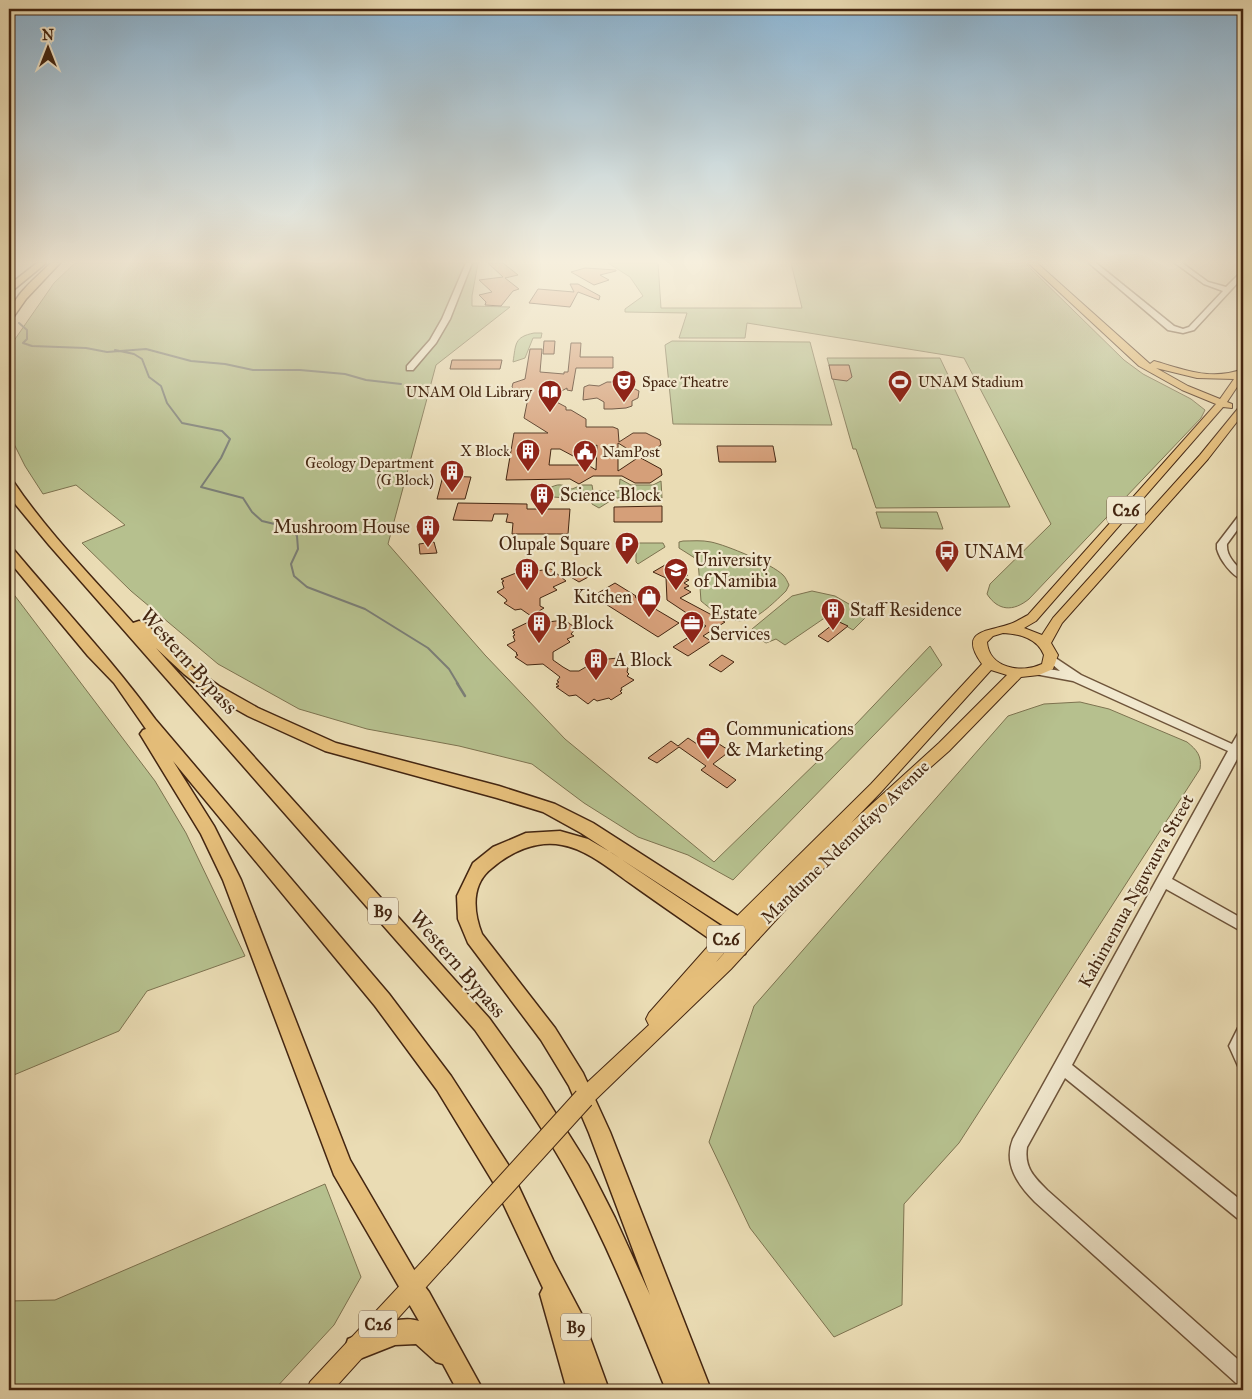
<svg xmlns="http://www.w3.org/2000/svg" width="1252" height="1399" font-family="'IM FELL Great Primer',serif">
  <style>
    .green { fill: #b6c08e; stroke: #7d7350 }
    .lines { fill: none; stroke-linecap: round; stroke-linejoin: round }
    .stream-far1 { stroke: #7b7e76; stroke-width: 2 }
    .stream { stroke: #7b7e76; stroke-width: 2.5 }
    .building { fill: #d59f79; stroke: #442611; fill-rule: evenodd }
    .minor-casing { stroke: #6e543a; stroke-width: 3 }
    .major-casing { stroke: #442611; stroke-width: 2 }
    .highway-casing { stroke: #442611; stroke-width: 3 }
    .minor { fill: #f1e8ce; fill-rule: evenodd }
    .major { fill: #e5be7a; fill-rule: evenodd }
    .highway { fill: #e5be7a; fill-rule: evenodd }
    .major-bridge-casing { stroke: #442611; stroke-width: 22; stroke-linecap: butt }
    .major-bridge { stroke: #e5be7a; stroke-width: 20 }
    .labels { text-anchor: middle; stroke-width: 4.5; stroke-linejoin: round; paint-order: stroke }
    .far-poi-label { font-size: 15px; fill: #442611; stroke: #f1e8ce; text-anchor: start }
    .shield { fill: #f1e8ce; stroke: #78604a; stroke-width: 1 }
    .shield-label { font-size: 16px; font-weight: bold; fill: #442611 }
    .poi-label { font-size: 18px; fill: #442611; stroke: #f1e8ce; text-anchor: start }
    .street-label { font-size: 18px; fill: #442611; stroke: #f1e8ce }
    .near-street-label { font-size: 21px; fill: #442611; stroke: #f1e8ce }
  </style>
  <rect width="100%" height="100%" fill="#eadcb4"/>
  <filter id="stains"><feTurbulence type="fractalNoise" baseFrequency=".004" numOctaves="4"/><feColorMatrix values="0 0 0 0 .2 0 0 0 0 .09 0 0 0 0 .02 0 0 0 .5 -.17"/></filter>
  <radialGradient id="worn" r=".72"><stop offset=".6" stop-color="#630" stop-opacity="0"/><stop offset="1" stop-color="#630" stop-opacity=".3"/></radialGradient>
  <path class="green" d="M75,263H478L472,296V306L510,307L436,365L388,544L485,655L565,739L714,862L855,725L930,646L942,665L733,880L688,855L638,837L584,803L532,764L459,746L367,729L299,709L218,664L131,591L82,543L125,525L76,485L43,494L25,466L9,434V352L13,342L54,283Z
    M608,263H658L661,308H802L791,263H1025L1124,360L1143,374L1191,399L1205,410L1201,418L1029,599C1013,612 998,611 987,594L990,584L1051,524L964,358L747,323L745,338H679L687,313L625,312V309L643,296L630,277Z
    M534,333H542L541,338H533L525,358L513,362C516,344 514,337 534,333Z
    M672,341L810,342L832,425L673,424L665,345Z
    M827,358H940L1010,507L876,508L856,449H853Z
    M620,479L631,485H653L661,481L662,498H615L599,508L592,504L591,500L582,496L573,500L567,498L553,497L548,489C558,483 562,484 572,489L582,485H592L593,491H619Z
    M876,512H937L943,529L881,528Z
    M683,541C692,541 702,540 711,542C726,545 772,564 783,575C786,578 787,581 789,585L786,591C754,622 740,634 701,601L698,560L679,548V542Z
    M628,543H663L665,547L638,564L636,562V548Z
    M9,588L155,781L186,833L245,956L147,991L119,1031L9,1077Z
    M812,591L835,596L868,615L853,630L836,620L826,617L785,645L776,639L766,643L753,634L752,629L792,596Z
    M1080,702L1109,709L1187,742C1197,750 1202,756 1200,769L959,1143L904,1204L902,1305L834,1337L750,1228L709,1142L754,1006L1008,716L1044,704Z
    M325,1184L361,1277L334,1325L274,1390H9V1301L55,1300Z"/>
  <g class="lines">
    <path class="stream-far1" d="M19,323L27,330V339L23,343L32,346L86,348L107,352L146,349L191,361L225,364L253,370H300L345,374L366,380L401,384
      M115,350L134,354L142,359L149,377L161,386L167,403L182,423L222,431L230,439L221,458L201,487L243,498L252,512L262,521L287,527L297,536L298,549L291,564L294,576L307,587L365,609L428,648L449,669L458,684"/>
    <path class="stream" d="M457,683L465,696"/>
  </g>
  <path class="building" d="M488,263H503L518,275L505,278L519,289L513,291L501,306L485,305L486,302L479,295L492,292L479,280L503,277Z
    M585,268L616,270V271L600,275L609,280L594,285L571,272Z
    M570,284H578L600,296L599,300L578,292L570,307L529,303L538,289L574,292Z
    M544,341H555L554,354H543Z
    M571,343H581L580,357H613V368H576L572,391L567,390V388L549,398L566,407V410H571L586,419V427H613L618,429L619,442L633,433H646L660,440L661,445L641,457L618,443V471L639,457L661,469L662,475L650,483H635L622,476H593L579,484L570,479L506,480L514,433H548L524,418L529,393H518L512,387L513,383L525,379L530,349H542L540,372L564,374V372H568ZM597,445L596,470L588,465H549L551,449H560L575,457Z
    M452,360H502L500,369H450Z
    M829,365H849L852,377L847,381L832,379Z
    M607,382H613L617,384L623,383L639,391L638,398L632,401V406L626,408L612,409H604V402L597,398L583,400L584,387L589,385L599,386Z
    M717,446H773L776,462H719Z
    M443,476L471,477L465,499H437Z
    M458,503L527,504V509H570L568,534H512L513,523L506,522L508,514H494L492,521L453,520Z
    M662,506V522H614V507Z
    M434,542L437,553L420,554L419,544Z
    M665,565L677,572L680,571L688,575L684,578L689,580L684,583L689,586L684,588L691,592L680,598L725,622L703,636L711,641L688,656L673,647L706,626L667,600L666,578L653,572Z
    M531,567L536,571L551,569L566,581L553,587L557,590L540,598V606L544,608L531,616L521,609L515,610L504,603L507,601L506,599L497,592L504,588L502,582L504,581L501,579Z
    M582,568L592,575L579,582L569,576Z
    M615,583L636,596L635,597L679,623L658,637L593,596Z
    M541,616L548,622L564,620L576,628L571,634L574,636L567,639L570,642L553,652V660L563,667L570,671H579L596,661L598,662L605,658L608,659L618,658L628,665L626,666L628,668L627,672L629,674L627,676L634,680L621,688L622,690L620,691L622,693L611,700L609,698L597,701L594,699L588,704L576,695L569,696L556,687L559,686L556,684L559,682L557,681L560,677L543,664L527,665L515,657L518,655L516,654L517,653L507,645L515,641L513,636L515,635L513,633L515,632L512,630Z
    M837,621L848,626L828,642L818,636Z
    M722,655L734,662L721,672L709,665Z
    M688,738L709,752L719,744L730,751L713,764L736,780L727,788L701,770L706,766L679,747L657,763L648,758L671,741L678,746Z"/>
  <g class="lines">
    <defs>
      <path id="minor" d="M466,263H472L450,319L436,343L413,370H407V366L430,340L442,319Z
        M1089,263H1096L1174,326L1183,329L1189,327L1223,291L1204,284L1175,263H1182L1208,282L1226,287L1241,272L1243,271V277L1194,330L1183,333L1168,330Z
        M1243,513V522L1227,544C1226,556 1235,564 1243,572V580C1232,576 1220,560 1217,549V544L1240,514Z
        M1051,655L1081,675L1232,744L1239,732L1243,731L1242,750L1172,879L1243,919V932L1166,889L1072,1065L1243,1202V1220L1237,1218L1065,1078L1027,1147C1024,1167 1033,1176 1047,1190L1243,1364V1385L1236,1383L1035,1202C1018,1185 1003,1164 1013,1139L1228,751L1073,681L1035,674L1034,671L1039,667L1060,671L1046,659Z
        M1243,1026V1068L1238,1066L1229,1046L1238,1028Z"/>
      <path id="major" d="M1028,263H1037L1150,364L1154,361C1186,370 1211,381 1243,369V378L1227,402L1232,404V408L1223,407L1036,621L1024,628L1042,635L1053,618L1200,455L1240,406L1243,405V414L1208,459L1062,623L1051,643L1058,655L1053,669L1039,675L1021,677L949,751L890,803L819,873L731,969L591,1104L584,1107L577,1104L574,1098L577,1092L649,1025L646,1019L649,1013L719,934L871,784L982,664C957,629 989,632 1010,624C1016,622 1022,618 1028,615L1216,404L1182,390L1139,366ZM1156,368L1197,378L1234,379L1220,399L1188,386ZM1003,633C1020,634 1037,638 1044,655L1042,664C1021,674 989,668 987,642L993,636ZM991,670L1007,675L939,743L851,823L881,792ZM739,936L719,959L716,962Z
        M439,1247L446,1251L450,1258L446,1265L333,1390H307L310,1382L432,1251Z"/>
      <path id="highway" d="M37,263H46L12,291L9,292V285Z
        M51,263H60L26,299L12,319L9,320C9,298 36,278 51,263Z
        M9,480L13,481C48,533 92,577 133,623L139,621L144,622L194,668L219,686L258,708L336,743L499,786L555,804L593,823L758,929L760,934L758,939L751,942L744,939L581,833L543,812L497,798L325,751L248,716L209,694L184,674L156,648L489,1018L541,1090L588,1165L615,1218L650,1295L589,1133L569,1086L541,1040L468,943L458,919L457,896L473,863L493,847L526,833L560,831L588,839L612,853L745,942L747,948L745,954L738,956L731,954C699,931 666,909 634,886C612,871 589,850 562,845C536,840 511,852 492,868C471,884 473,911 482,934L555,1028L583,1073L610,1132L711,1390H666C637,1319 609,1247 572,1180C543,1127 509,1079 475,1030L49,545L16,505L9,493Z
        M9,549L14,550C61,606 112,660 155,719L389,994L451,1076L509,1166L553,1260L581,1313L609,1390H567L540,1294L543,1288L493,1182L437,1090L375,1006L173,761L214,826L241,880L350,1160L420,1280L429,1292L483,1390H457L443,1364L436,1362L416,1344L395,1345L357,1360L348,1357L345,1348L348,1339C369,1331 396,1314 419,1321L334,1175L223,880L201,834L140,734L143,730L146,729L114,683L88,656L9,561Z"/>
    </defs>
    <use href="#minor" class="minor-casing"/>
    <use href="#major" class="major-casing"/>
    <use href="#highway" class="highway-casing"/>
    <use href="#minor" class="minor"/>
    <use href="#major" class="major"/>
    <use href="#highway" class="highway"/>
    <defs>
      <path id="major-bridge" d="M439,1258L584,1098"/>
    </defs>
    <use href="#major-bridge" class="major-bridge-casing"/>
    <use href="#major-bridge" class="major-bridge"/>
  </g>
  <linearGradient id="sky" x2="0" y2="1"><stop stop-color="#8bb6d6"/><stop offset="0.57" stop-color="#f6efdd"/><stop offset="1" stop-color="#f6efdd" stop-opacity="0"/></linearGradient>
  <rect width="1252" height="459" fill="url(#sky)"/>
  <defs>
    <symbol id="theatre-pin" viewBox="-11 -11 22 30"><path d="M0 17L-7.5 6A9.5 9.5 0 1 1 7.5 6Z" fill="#8f2418" stroke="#f1e8ce"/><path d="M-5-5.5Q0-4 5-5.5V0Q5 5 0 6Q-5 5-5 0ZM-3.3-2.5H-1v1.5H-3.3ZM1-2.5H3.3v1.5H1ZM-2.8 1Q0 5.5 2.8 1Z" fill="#fff"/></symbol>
    <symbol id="stadium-pin" viewBox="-11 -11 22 30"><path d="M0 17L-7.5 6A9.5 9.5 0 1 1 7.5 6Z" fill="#8f2418" stroke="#f1e8ce"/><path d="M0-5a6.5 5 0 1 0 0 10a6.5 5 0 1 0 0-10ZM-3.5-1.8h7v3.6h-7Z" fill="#fff"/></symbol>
    <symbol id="library-pin" viewBox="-11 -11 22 30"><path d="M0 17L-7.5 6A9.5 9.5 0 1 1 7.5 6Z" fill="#8f2418" stroke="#f1e8ce"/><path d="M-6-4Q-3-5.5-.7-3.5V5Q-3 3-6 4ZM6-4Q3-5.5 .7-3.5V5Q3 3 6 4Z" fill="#fff"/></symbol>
    <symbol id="building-pin" viewBox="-11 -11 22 30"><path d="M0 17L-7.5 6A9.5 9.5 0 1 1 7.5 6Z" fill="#8f2418" stroke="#f1e8ce"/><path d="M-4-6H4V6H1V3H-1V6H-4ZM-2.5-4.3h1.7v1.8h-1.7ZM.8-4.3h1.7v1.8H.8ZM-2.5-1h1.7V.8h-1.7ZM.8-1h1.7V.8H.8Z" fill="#fff"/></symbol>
    <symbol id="civic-pin" viewBox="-11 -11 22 30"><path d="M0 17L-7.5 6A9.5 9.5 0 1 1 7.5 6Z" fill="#8f2418" stroke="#f1e8ce"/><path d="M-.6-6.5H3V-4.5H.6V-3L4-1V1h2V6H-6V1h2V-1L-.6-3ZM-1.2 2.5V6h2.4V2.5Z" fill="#fff"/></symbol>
    <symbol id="parking-pin" viewBox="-11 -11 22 30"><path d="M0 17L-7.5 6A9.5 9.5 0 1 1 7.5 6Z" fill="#8f2418" stroke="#f1e8ce"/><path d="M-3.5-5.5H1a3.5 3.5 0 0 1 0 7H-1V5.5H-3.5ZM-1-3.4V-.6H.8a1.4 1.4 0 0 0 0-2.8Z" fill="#fff"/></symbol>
    <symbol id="bus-pin" viewBox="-11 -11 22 30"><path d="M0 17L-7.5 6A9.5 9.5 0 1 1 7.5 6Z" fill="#8f2418" stroke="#f1e8ce"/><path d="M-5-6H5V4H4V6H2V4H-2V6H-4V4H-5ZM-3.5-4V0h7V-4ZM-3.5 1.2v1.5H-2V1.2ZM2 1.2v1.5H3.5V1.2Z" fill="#fff"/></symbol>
    <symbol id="university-pin" viewBox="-11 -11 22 30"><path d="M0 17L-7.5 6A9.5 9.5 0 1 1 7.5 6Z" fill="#8f2418" stroke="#f1e8ce"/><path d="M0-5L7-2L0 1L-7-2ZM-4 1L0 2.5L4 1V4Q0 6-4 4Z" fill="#fff"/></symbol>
    <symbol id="shop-pin" viewBox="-11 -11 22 30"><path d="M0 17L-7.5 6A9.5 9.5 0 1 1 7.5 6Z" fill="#8f2418" stroke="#f1e8ce"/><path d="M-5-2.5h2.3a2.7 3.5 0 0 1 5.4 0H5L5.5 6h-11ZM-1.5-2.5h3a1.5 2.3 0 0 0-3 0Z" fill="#fff"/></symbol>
    <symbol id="office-pin" viewBox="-11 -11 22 30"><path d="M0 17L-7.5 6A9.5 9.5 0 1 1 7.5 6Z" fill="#8f2418" stroke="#f1e8ce"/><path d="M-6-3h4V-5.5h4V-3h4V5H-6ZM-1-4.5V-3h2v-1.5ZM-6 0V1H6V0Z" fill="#fff"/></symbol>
  </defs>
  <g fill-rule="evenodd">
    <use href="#theatre-pin" x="610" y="368" width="28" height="38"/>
    <use href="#stadium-pin" x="886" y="368" width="28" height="38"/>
    <use href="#library-pin" x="536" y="378" width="28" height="38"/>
    <use href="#building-pin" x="514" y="437" width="28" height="38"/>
    <use href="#civic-pin" x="571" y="438" width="28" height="38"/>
    <use href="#building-pin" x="438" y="458" width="28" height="38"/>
    <use href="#building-pin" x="528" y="481" width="28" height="38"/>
    <use href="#building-pin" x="414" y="513" width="28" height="38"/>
    <use href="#parking-pin" x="613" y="530" width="28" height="38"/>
    <use href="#bus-pin" x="933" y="538" width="28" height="38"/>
    <use href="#building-pin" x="513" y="556" width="28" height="38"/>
    <use href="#university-pin" x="662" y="556" width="28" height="38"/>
    <use href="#shop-pin" x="635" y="583" width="28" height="38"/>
    <use href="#building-pin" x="819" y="596" width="28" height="38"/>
    <use href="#building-pin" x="525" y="609" width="28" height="38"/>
    <use href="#office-pin" x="678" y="609" width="28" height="38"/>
    <use href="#building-pin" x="582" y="646" width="28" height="38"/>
    <use href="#office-pin" x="694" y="725" width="28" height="38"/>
  </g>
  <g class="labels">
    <g class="far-poi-label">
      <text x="642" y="387">Space Theatre</text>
      <text x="918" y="387">UNAM Stadium</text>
      <text x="532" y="397" text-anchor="end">UNAM Old Library</text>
      <text x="510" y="456" text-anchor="end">X Block</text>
      <text x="602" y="457">NamPost</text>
      <text x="434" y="468" text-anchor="end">Geology Department<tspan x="434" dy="17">(G Block)</tspan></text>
    </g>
    <g class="shield">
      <rect x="1107" y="496.5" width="38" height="27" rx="4"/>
      <rect x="368" y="897.5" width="30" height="27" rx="4"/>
      <rect x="707" y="925.5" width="38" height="27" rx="4"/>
      <rect x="359" y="1310.5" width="38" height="27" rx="4"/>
      <rect x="561" y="1313.5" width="30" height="27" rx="4"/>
    </g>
    <g class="shield-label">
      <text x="1126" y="516">C26</text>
      <text x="383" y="917">B9</text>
      <text x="726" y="945">C26</text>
      <text x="378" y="1330">C26</text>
      <text x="576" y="1333">B9</text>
    </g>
    <g class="poi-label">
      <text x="560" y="501">Science Block</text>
      <text x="410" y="533" text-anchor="end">Mushroom House</text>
      <text x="610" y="550" text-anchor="end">Olupale Square</text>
      <text x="964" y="558">UNAM</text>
      <text x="694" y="566">University<tspan x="694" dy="21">of Namibia</tspan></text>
      <text x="544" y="576">C Block</text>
      <text x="632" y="603" text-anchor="end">Kitchen</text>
      <text x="850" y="616">Staff Residence</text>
      <text x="710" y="619">Estate<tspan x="710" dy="21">Services</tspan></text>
      <text x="556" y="629">B Block</text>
      <text x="614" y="666">A Block</text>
      <text x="726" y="735">Communications<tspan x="726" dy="21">&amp; Marketing</tspan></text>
    </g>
    <g class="street-label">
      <text transform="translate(845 842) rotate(-44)" y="6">Mandume Ndemufayo Avenue</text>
      <text transform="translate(1136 891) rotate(-61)" y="6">Kahimemua Nguvauva Street</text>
    </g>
    <g class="near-street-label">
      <text transform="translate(189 661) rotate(48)" y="7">Western Bypass</text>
      <text transform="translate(458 964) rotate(49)" y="7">Western Bypass</text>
    </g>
  </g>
  <rect width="1252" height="1399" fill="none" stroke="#eadcb4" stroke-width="30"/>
  <rect x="10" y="10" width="1232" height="1379" fill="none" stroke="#442611" stroke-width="2.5"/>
  <rect x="15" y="15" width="1222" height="1369" fill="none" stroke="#442611"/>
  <g transform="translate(48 48)" stroke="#f1e8ce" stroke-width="4" paint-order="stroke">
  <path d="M0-4L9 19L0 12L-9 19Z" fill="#442611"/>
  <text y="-8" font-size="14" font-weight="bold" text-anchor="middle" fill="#442611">N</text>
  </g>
  <rect width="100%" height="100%" filter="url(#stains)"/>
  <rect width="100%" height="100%" fill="url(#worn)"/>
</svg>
